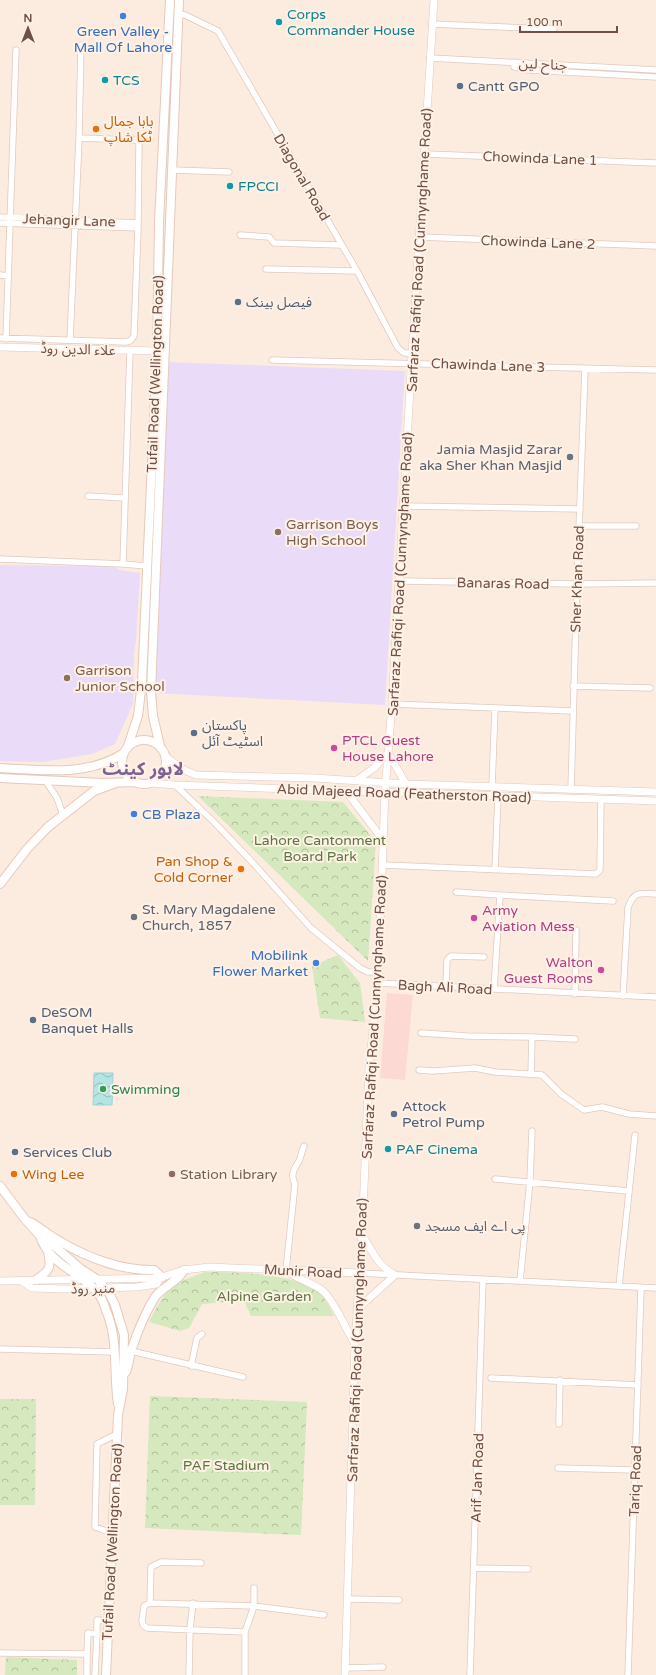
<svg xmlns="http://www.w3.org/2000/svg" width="656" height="1675" font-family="'Varela Round','Noto Sans Arabic',sans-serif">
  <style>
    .commercial { fill: #fcd9d2 }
    .education { fill: #eadcf8 }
    .forest { fill: url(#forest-crowns) }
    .water { fill: url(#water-waves); stroke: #9ad5d6 }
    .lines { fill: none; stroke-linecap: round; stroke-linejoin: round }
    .minor-casing { stroke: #e1c9be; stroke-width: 7 }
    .tertiary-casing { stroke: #e1c9be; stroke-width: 8 }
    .secondary-casing { stroke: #e6c9bb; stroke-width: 10 }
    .minor { stroke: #fff; stroke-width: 5.5 }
    .tertiary { stroke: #fff; stroke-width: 7 }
    .secondary { stroke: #fff; stroke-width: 8 }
    .shop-dot { fill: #3f7fe0; stroke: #fff1e5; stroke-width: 1.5 }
    .culture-dot { fill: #0f9aa8; stroke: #fff1e5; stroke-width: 1.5 }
    .service-dot { fill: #5c6f8a; stroke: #fff1e5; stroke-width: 1.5 }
    .food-dot { fill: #e8710a; stroke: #fff1e5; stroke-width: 1.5 }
    .worship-dot { fill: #6b7280; stroke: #fff1e5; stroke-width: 1.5 }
    .education-dot { fill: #8d6e63; stroke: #fff1e5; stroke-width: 1.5 }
    .hotel-dot { fill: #d1479c; stroke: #fff1e5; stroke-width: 1.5 }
    .leisure-dot { fill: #2e9e5b; stroke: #fff1e5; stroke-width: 1.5 }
    .labels { text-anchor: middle; stroke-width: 4; stroke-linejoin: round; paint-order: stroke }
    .culture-label { font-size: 14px; fill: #0d838f; stroke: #fff1e5; text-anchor: start }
    .shop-label { font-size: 14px; fill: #366cbe; stroke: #fff1e5 }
    .street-label { font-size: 14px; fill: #715047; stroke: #fff1e5 }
    .service-label { font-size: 14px; fill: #4e5e75; stroke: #fff1e5; text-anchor: start }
    .food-label { font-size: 14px; fill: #c56008; stroke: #fff1e5; text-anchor: start }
    .worship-label { font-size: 14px; fill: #5b616d; stroke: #fff1e5; text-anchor: start }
    .education-label { font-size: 14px; fill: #785e54; stroke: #fff1e5; text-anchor: start }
    .hotel-label { font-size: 14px; fill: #b23c85; stroke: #fff1e5; text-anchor: start }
    .park-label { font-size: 14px; fill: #587840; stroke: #fff1e5 }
    .leisure-label { font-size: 14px; fill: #27864d; stroke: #fff1e5; text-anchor: start }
    .district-label { font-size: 18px; font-weight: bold; fill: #7d6395; stroke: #fff1e5 }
  </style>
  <defs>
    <pattern id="forest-crowns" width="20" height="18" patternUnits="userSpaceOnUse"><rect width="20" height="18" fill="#d5e8be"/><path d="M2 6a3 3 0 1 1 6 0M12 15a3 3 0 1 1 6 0" fill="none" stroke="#b1be9c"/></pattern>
    <pattern id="water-waves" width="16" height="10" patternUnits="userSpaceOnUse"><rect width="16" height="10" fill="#b4e4e4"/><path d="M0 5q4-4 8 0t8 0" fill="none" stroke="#97bbbb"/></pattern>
  </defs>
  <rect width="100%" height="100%" fill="#fcecdf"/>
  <path class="commercial" d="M387,993L413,995L405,1080L380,1078Z"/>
  <path class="education" d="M168,362L405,371L385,705L154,693Z
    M0,565L112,566L120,570L140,573L136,641L134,653L133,704L115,744L92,754L43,762L0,761Z"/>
  <path class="forest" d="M198,796L343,802L376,842L368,961Z
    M338,955L360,983L365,1022L320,1018L312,966Z
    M205,1272C235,1272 292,1273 317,1291C325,1297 330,1307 334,1316H251L244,1301L202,1304L189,1328L180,1331L149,1322C157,1306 166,1287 184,1280C191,1277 198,1275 205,1272Z
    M150,1396L307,1402L301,1535L145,1528Z
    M0,1399H36L35,1505H0Z
    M6,1657L77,1660V1675H5Z"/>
  <path class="water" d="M94,1073H113L112,1105H93Z"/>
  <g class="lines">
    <defs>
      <path id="minor" d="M178,14L185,15L218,31L357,271L398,348L404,353H412
        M431,24L554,29
        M430,58L656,70
        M514,62V67L528,70L656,77
        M425,154L656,163
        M172,170L229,172
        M0,217L138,223
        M0,223L138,228
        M240,235L269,237L274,243L341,245
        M420,237L656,246
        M266,269L357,271
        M0,275L8,276
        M0,338L125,342L130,341L134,336L138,228L139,142L135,140L79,138
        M6,339L16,50
        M70,340L79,138L81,45
        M272,360L656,370
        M88,496L124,498
        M403,506L580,509
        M580,526H636
        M0,559L123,564L147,566
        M123,564L130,351
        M399,581L577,584L656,583
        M573,686L650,688
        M392,704L573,711
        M45,780L57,798L63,815
        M175,785L214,822L254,864L311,928L360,968L368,972H378
        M492,786L495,708
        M571,790L577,584L585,369
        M383,865L596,874L600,870L601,800
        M495,870L498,796
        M456,892L500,895
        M378,983L656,997
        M446,987L447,960L451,956L484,957
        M494,989L500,895L613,901
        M575,994L576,930
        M623,996L628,908C633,891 640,893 656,894
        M421,1033L467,1036L532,1037L531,1074
        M532,1037L575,1039
        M419,1070L433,1071L475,1068L495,1072L542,1075L561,1094L584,1110L602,1107L629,1114L656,1116
        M495,1179L629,1191
        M286,1270L295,1184C290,1175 294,1169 299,1161C301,1157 302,1150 304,1146
        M359,1273L656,1288
        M520,1281L530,1181L532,1131
        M619,1286L635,1135
        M0,1349L115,1352
        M131,1351L243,1377
        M191,1366L197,1338L202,1334
        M491,1378L638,1385
        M559,1424L560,1380
        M558,1468L635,1470
        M112,1533L95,1527L97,1444L117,1434
        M201,1563L161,1562L151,1567L150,1603L144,1606L142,1621L143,1625L147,1628L245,1632
        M474,1568L528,1569
        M348,1599L399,1600
        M150,1603L254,1606L324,1615
        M0,1653L87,1654L88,1633L97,1634V1620L108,1621
        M346,1668L383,1667
        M87,1675V1654
        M95,1675L97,1634
        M189,1675L190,1629L193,1603
        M245,1675V1632L254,1606V1588
        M470,1675L483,1280
        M628,1675L641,1288"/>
      <path id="tertiary" d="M0,347L157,351
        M166,757L184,770L196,775L314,778L406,784L656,792
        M357,780L374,768L388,753L406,784
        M152,783L175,785L656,801
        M346,791L383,840
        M286,1270C297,1280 313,1282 324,1292C335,1302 346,1330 355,1344
        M0,1281L159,1278L184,1270L209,1267L359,1273
        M23,1282L32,1288L67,1289L136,1287L157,1284L159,1278
        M357,1312L364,1303L395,1275C377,1265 373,1252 362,1235
        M345,1675L355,1344L362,1235L369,1068L378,983L385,791L392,704L412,353L434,0"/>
      <path id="secondary" d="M122 762a22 22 0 1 1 44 0a22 22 0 1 1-44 0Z
        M128,746L138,716L142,682L157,351L159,222L170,0
        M160,746L153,716L151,692L179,0
        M0,768C42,770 87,777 124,753
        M0,778L103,783L135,782
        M0,884L27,849L48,827L94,791L116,783
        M0,1186L24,1218L40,1236L45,1238L81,1269L98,1280L109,1293L115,1305L124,1335L123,1389L118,1415L106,1675
        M30,1222C41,1228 50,1236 61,1242C88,1258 123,1271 154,1270L162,1277
        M40,1236C49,1265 81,1272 98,1293C102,1298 104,1304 106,1310C119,1341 113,1371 118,1404
        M36,1280C49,1271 52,1268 48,1252
        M126,1372C129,1365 129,1358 131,1351C137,1333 145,1313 155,1297C163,1286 178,1282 184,1270"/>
    </defs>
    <use href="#minor" class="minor-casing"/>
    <use href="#tertiary" class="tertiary-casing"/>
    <use href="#secondary" class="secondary-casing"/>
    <use href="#minor" class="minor"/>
    <use href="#tertiary" class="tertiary"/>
    <use href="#secondary" class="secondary"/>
  </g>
  <g class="shop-dot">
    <circle cx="123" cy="16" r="4"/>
    <circle cx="134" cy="814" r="4"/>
    <circle cx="316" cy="963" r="4"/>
  </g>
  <g class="culture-dot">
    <circle cx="279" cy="22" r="4"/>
    <circle cx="105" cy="80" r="4"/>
    <circle cx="230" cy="186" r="4"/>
    <circle cx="388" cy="1149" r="4"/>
  </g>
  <g class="service-dot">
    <circle cx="460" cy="86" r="4"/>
    <circle cx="238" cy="302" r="4"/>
    <circle cx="194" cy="733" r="4"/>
    <circle cx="33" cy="1020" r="4"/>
    <circle cx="394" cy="1114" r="4"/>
    <circle cx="15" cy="1152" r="4"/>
  </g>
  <g class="food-dot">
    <circle cx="96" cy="129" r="4"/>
    <circle cx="241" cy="869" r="4"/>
    <circle cx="14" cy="1174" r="4"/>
  </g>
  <g class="worship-dot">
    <circle cx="570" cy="457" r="4"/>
    <circle cx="134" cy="917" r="4"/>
    <circle cx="417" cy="1226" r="4"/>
  </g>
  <g class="education-dot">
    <circle cx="278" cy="532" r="4"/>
    <circle cx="67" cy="678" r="4"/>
    <circle cx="172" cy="1174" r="4"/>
  </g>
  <g class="hotel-dot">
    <circle cx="334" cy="748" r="4"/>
    <circle cx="474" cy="918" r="4"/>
    <circle cx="601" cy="970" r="4"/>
  </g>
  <circle class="leisure-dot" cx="103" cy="1089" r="4"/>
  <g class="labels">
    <g class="culture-label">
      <text x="287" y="19">Corps<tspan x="287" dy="16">Commander House</tspan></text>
      <text x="113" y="85">TCS</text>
      <text x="238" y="191">FPCCI</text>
      <text x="396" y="1154">PAF Cinema</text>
    </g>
    <g class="shop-label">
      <text x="123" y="36">Green Valley -<tspan x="123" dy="16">Mall Of Lahore</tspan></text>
      <text x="142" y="819" text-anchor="start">CB Plaza</text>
      <text x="308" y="960" text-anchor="end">Mobilink<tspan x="308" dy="16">Flower Market</tspan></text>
    </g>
    <g class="street-label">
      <text transform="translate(543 64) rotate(3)" y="5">جناح لین</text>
      <text transform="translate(540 158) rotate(2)" y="5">Chowinda Lane 1</text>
      <text transform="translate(302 177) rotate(60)" y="5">Diagonal Road</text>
      <text transform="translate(69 220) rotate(2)" y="5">Jehangir Lane</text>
      <text transform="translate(538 242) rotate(2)" y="5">Chowinda Lane 2</text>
      <text transform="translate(419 250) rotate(-87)" y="5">Sarfaraz Rafiqi Road (Cunnynghame Road)</text>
      <text transform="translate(78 349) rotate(2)" y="5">علاء الدین روڈ</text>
      <text transform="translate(488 365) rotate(2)" y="5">Chawinda Lane 3</text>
      <text transform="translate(155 374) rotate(-88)" y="5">Tufail Road (Wellington Road)</text>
      <text transform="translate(400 574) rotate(-87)" y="5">Sarfaraz Rafiqi Road (Cunnynghame Road)</text>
      <text transform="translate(577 579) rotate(-88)" y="5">Sher Khan Road</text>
      <text transform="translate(503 583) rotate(1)" y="5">Banaras Road</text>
      <text transform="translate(404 793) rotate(2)" y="5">Abid Majeed Road (Featherston Road)</text>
      <text transform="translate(445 987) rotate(3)" y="5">Bagh Ali Road</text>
      <text transform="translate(374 1017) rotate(-87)" y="5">Sarfaraz Rafiqi Road (Cunnynghame Road)</text>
      <text transform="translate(303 1271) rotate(3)" y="5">Munir Road</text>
      <text transform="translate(93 1288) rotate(-1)" y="5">منیر روڈ</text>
      <text transform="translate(357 1340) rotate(-88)" y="5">Sarfaraz Rafiqi Road (Cunnynghame Road)</text>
      <text transform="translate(477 1478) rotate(-88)" y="5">Arif Jan Road</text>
      <text transform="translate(635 1481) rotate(-88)" y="5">Tariq Road</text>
      <text transform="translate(112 1542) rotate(-87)" y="5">Tufail Road (Wellington Road)</text>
    </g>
    <g class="service-label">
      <text x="468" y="91">Cantt GPO</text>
      <text x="246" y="307">فیصل بینک</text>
      <text x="202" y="730">پاکستان<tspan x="202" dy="16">اسٹیٹ آئل</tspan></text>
      <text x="41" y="1017">DeSOM<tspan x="41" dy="16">Banquet Halls</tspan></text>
      <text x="402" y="1111">Attock<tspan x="402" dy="16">Petrol Pump</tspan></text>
      <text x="23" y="1157">Services Club</text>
    </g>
    <g class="food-label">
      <text x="104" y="126">بابا جمال<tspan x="104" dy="16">ٹکا شاپ</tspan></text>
      <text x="233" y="866" text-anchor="end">Pan Shop &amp;<tspan x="233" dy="16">Cold Corner</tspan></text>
      <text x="22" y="1179">Wing Lee</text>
    </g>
    <g class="worship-label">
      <text x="562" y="454" text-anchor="end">Jamia Masjid Zarar<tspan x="562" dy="16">aka Sher Khan Masjid</tspan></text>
      <text x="142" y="914">St. Mary Magdalene<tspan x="142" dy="16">Church, 1857</tspan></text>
      <text x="425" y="1231">پی اے ایف مسجد</text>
    </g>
    <g class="education-label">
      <text x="286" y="529">Garrison Boys<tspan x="286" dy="16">High School</tspan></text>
      <text x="75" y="675">Garrison<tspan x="75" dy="16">Junior School</tspan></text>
      <text x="180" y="1179">Station Library</text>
    </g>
    <g class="hotel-label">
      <text x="342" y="745">PTCL Guest<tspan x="342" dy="16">House Lahore</tspan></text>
      <text x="482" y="915">Army<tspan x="482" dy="16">Aviation Mess</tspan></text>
      <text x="593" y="967" text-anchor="end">Walton<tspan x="593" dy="16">Guest Rooms</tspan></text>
    </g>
    <g class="park-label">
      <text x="320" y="845">Lahore Cantonment<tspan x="320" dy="16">Board Park</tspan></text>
      <text x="264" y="1301">Alpine Garden</text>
      <text x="226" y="1470">PAF Stadium</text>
    </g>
    <g class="leisure-label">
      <text x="111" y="1094">Swimming</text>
    </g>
    <g class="district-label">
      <text x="143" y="775">لاہور کینٹ</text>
    </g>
  </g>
  <g transform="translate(28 28)" stroke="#fff1e5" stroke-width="3" paint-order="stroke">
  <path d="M0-3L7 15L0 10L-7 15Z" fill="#715047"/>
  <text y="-6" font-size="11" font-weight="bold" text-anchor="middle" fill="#715047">N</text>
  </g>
  <path d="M520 26v6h97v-6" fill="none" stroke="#715047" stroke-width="2"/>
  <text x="526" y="26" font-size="12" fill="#715047" stroke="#fff1e5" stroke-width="3" paint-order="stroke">100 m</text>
</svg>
